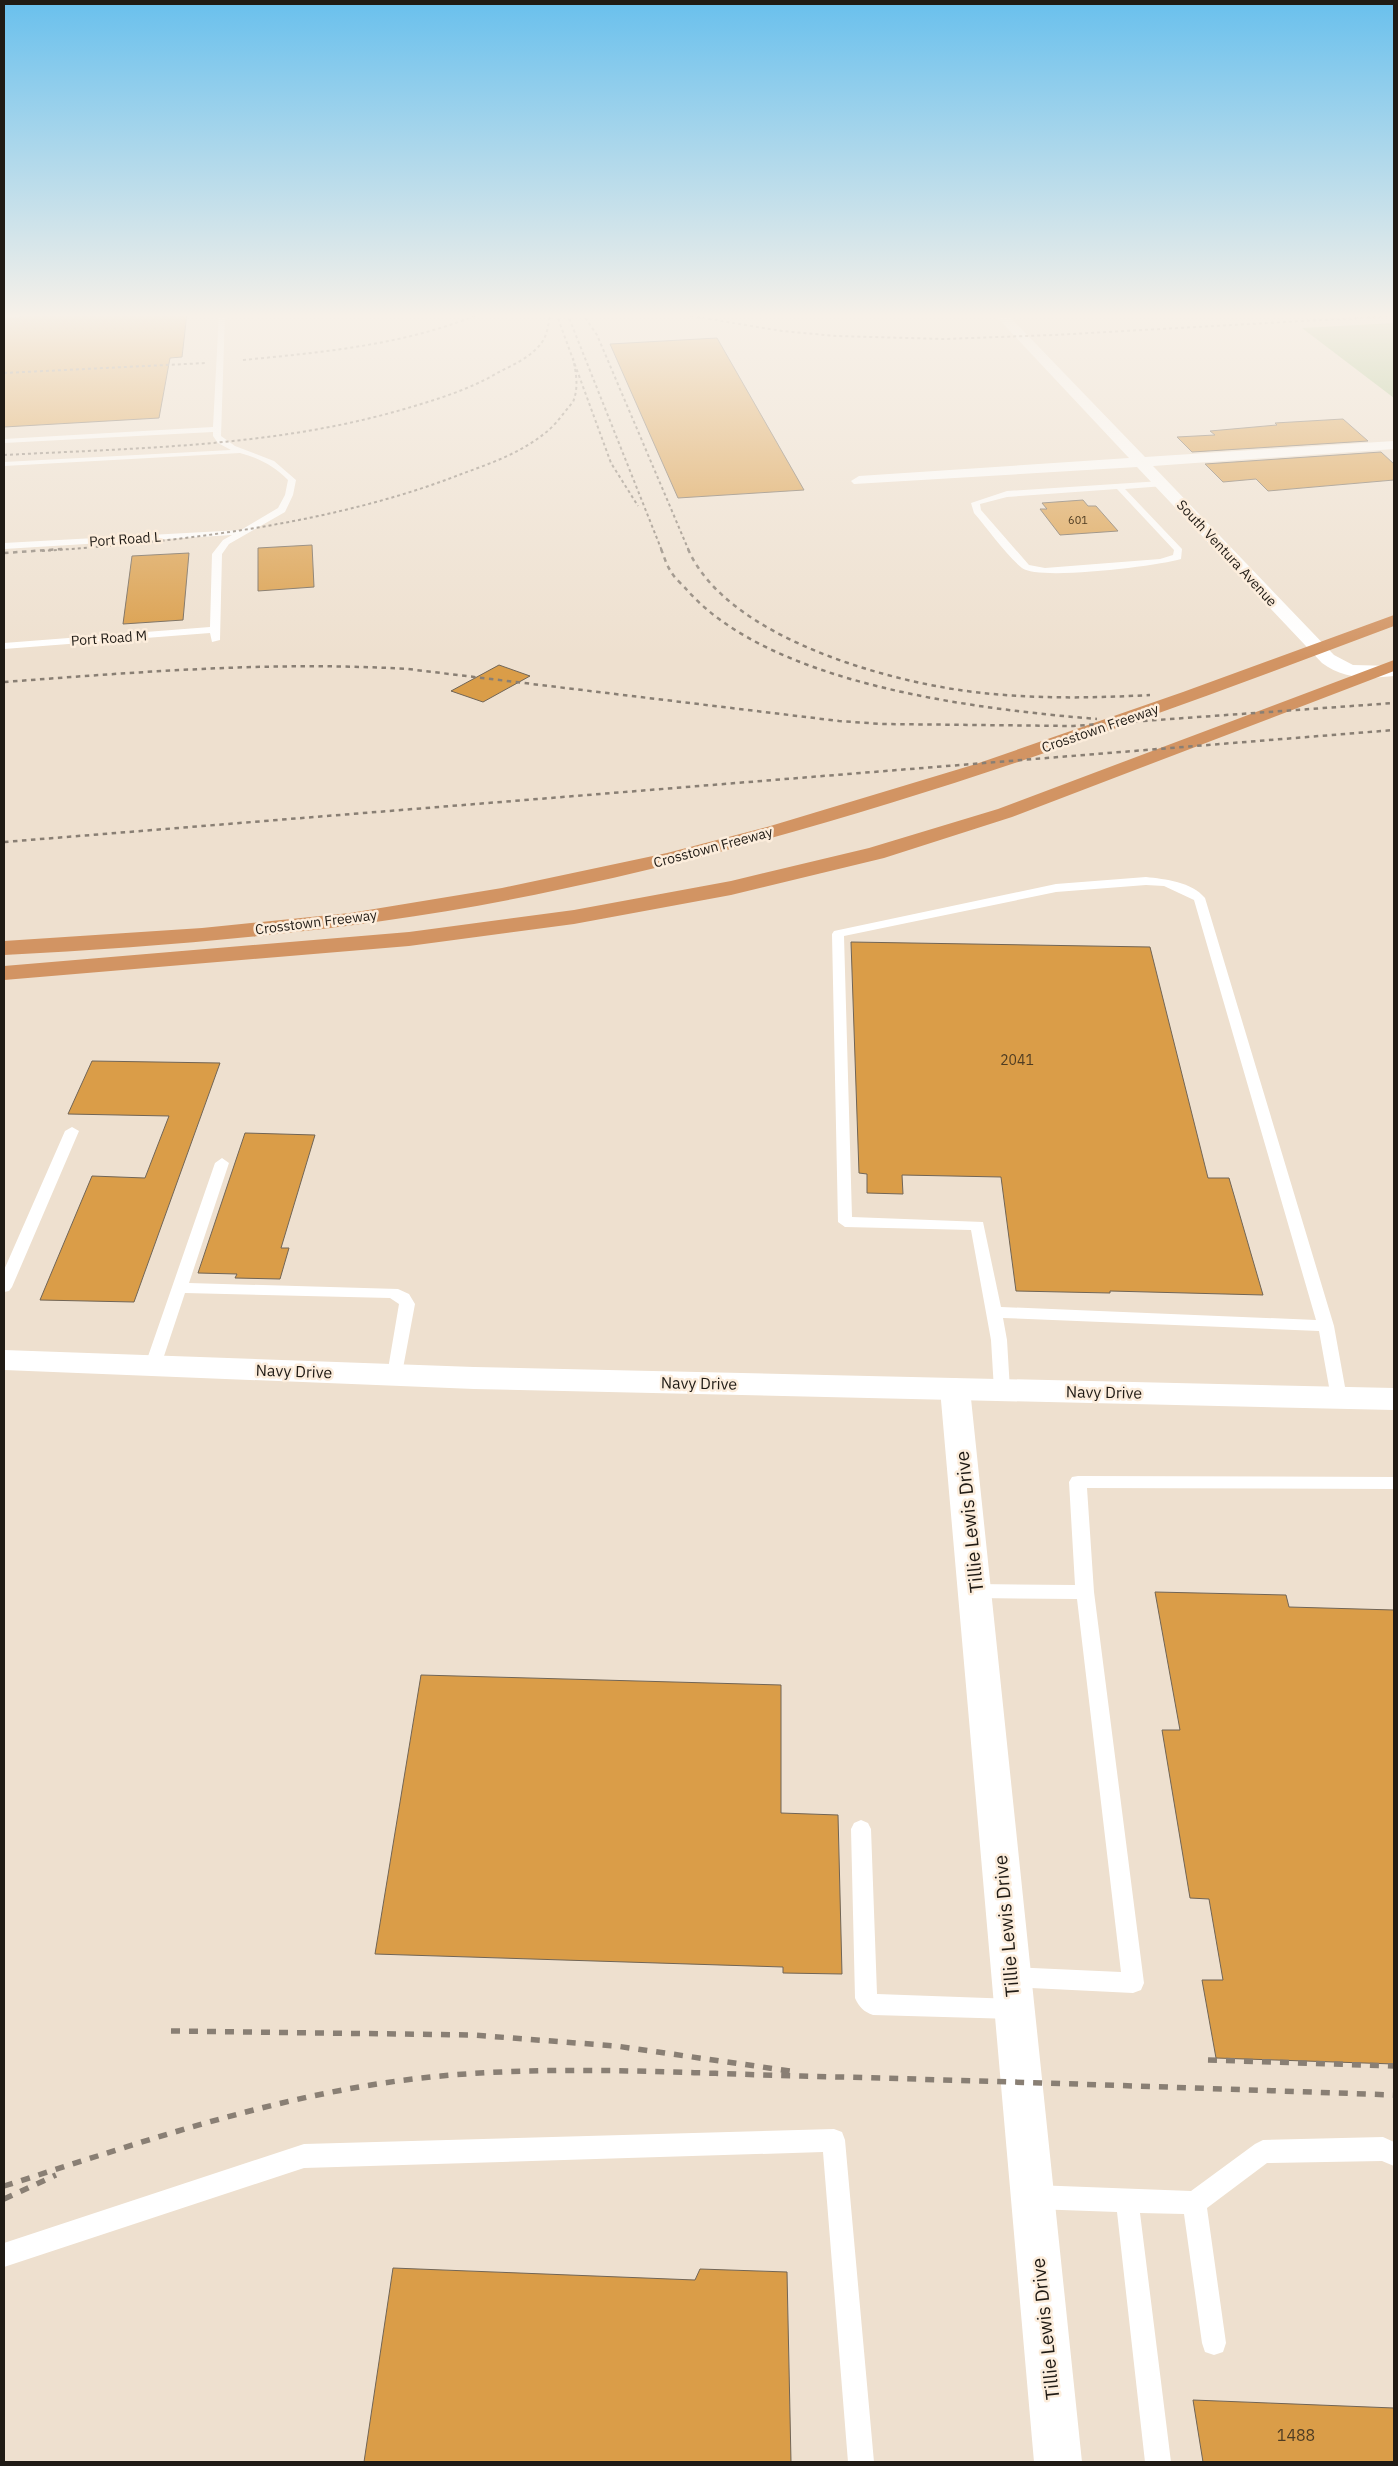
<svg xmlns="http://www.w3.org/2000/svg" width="1398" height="2466" font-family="'IBM Plex Sans',sans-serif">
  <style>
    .green { fill: #a4c387 }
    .building { fill: #da9d48; stroke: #716556 }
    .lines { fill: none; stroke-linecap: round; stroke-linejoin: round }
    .lane { fill: #fff; fill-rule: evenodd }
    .street { fill: #fff; fill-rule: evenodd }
    .secondary { fill: #fff; fill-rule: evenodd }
    .highway { fill: #d29463; fill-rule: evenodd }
    .rail-far2 { stroke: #897f74; stroke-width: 2; stroke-dasharray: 3 3; stroke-linecap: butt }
    .rail-far1 { stroke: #897f74; stroke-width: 2.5; stroke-dasharray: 4.5 4.5; stroke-linecap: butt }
    .rail { stroke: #897f74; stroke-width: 5.5; stroke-dasharray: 9 9; stroke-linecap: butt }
    .labels { text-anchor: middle; stroke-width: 5; stroke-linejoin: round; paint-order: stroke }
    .far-number-label { font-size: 11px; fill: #4e3c22 }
    .far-street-label { font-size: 14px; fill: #201b15; stroke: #fceddc }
    .number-label { font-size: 14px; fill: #4e3c22 }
    .street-label { font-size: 16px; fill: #201b15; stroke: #fceddc }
    .near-number-label { font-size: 16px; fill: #4e3c22 }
    .near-street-label { font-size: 19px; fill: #201b15; stroke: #fceddc }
  </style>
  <rect width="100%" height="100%" fill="#eee0cf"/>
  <path class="green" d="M1394,323V398L1302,328Z"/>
  <path class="building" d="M21,313H187L182,357L170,358L159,418L4,427V318H20Z
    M717,338L804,490L678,498L610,344Z
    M1343,419L1368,441L1192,452L1177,437L1215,435L1210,431L1277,425L1275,423Z
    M1381,452L1394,464V480L1268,491L1256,479L1223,482L1205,464Z
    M1083,500L1088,506H1096L1118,531L1060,535L1040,509H1047L1042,503Z
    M312,545L314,587L258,591V548Z
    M189,553L183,620L123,624L132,556Z
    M499,665L530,676L483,702L451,691Z
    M851,942L1150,947L1208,1178H1229L1263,1295L1110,1291V1293L1016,1291L1001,1177L902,1175L903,1194L867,1193V1174L859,1173Z
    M92,1061L220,1063L134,1302L40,1300L92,1176L145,1178L169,1116L68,1114Z
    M245,1133L315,1135L281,1248H289L280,1279L235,1278L237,1274L198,1273Z
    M1155,1592L1286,1595L1289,1607L1394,1610V2064L1216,2058L1202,1980H1223L1209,1899L1190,1898L1162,1730H1180Z
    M421,1675L781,1685V1813L838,1815L842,1974L783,1973V1967L375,1954Z
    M393,2268L695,2280L700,2269L787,2272L791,2462H364Z
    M1193,2400L1394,2408V2462H1203Z"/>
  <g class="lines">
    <path class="lane" d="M219,313H225L221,436L235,446L274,461L296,480L293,495L285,512L229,544L222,554L220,640L212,642L210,633L4,649V643L210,627L212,554L223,540L232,535L4,549V543L241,530L278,508L285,495L288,480C274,466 259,458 240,453L4,466V462L231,450L218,443L213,436V432L4,443V439L213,427Z
      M1161,481L1165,484L1164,486L1125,489L1182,549L1181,559C1158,566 1038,581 1022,568C1007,556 987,528 974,513L971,503L1007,491ZM1117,489L1174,550L1173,555L1160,559L1045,568L1029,565L981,510L980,504L1007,497Z
      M1146,877C1165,879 1192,882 1205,898L1334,1326L1347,1398L1345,1402H1333L1331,1398L1319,1331L1003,1318L1007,1340L1010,1390L1008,1394H996L994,1390L991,1340L971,1230L845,1227L838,1222L832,934L834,931L1056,884ZM1146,885L1164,886L1194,900L1316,1320L1001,1307L983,1222L852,1217L844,936L1056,892Z
      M72,1127L79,1131L12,1287L9,1291L4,1292V1270L65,1131Z
      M222,1158L229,1163L189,1283L398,1289L409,1294L415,1304L401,1379H389L387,1375L399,1304L390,1298L185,1293L161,1365L159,1369H147L145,1365L215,1163Z
      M1078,1476L1394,1477V1489L1087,1488L1094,1592L1144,1983L1141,1990L1133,1993L1011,1987L1003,1984L1000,1977L1003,1970L1011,1967L1121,1972L1077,1599L975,1598L969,1596L966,1591L969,1586L975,1584L1075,1585L1069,1482L1072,1477Z
      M861,1820L868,1823L871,1829L877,1994L1014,1999L1022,2002L1025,2009L1022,2016L1014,2019L873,2015C864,2012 859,2007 855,1998L851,1829L854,1823Z
      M834,2129L842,2132L845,2140L874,2462H848L823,2152L304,2168L4,2267V2243L304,2144Z
      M1383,2137L1394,2142V2166L1382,2161L1267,2163L1207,2208L1226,2343L1223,2352L1214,2355L1205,2352L1202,2343L1184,2214L1140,2213L1171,2462H1145L1117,2212L1034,2209L1026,2205L1022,2197L1026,2189L1034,2185L1191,2191L1255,2144L1263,2140Z"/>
    <path class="street" d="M993,313H1006L1145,457L1394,441V449L1153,466L1334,655L1353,665L1394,666V676C1369,679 1343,679 1322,663L1137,467L854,484L851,481L859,476L1129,458Z
      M955,1378L966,1381L970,1389L1082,2462H1034L940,1389L944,1381Z"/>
    <path class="secondary" d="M4,1350L474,1367L1394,1388V1410L474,1389L4,1370Z"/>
    <path class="highway" d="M1394,615V626C1121,729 848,829 562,889C378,929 191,945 4,955V941L202,928L350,913L502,888L667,853L767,827L976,764L1183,692Z
      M1394,660V671L1012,817L884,858L731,895L574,924L409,946L4,980V966L409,932L574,910L731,881L869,848L998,809Z"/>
    <path class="rail-far2" d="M556,313L611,463L638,506
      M567,313L662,551
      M582,313L597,335L689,551
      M673,313L782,331L836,336L944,339L1053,335L1394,316
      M243,360C325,352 405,345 482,313
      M4,373L206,363
      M4,455C137,448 272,447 401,410C435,400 469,390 499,372C515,364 535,355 544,339C548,331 549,321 550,313
      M42,551C180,542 335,524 464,473C492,463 522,452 545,433C556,425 564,412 573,402C579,387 576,373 573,358"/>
    <path class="rail-far1" d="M661,549C664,556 666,564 670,570C674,578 682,584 687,590C771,685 976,709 1097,719
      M688,549C727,639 894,684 983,693C1039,699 1095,698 1150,695
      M4,553L62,549
      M4,682C139,672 273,661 408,669L839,721L882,724L1073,726L1394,703
      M4,842L1394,730"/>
    <path class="rail" d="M171,2031L473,2035L616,2046L790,2071
      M1208,2060L1394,2066
      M4,2186C149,2140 289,2090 441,2076C561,2065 681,2073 801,2076C999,2081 1196,2088 1394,2095
      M4,2199L56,2175"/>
  </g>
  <linearGradient id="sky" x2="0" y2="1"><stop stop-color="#69c0ed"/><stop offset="0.48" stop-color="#f7f1e9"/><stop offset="1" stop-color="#f7f1e9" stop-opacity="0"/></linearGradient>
  <rect width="1398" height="658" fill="url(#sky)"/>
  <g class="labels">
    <g class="far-number-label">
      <text x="1078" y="524">601</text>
    </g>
    <g class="far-street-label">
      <text transform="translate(125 539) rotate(-4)" y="5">Port Road L</text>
      <text transform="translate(1227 553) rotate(47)" y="5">South Ventura Avenue</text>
      <text transform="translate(109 638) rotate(-4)" y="5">Port Road M</text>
      <text transform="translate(1100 728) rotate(-19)" y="5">Crosstown Freeway</text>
      <text transform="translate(713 847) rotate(-15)" y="5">Crosstown Freeway</text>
      <text transform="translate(316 922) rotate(-7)" y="5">Crosstown Freeway</text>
    </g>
    <g class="number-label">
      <text x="1017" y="1065">2041</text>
    </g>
    <g class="street-label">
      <text transform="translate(294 1371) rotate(2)" y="6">Navy Drive</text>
      <text transform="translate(699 1383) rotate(1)" y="6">Navy Drive</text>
      <text transform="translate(1104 1392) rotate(1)" y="6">Navy Drive</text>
    </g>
    <g class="near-number-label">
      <text x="1296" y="2441">1488</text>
    </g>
    <g class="near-street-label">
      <text transform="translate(969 1522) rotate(-96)" y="7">Tillie Lewis Drive</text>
      <text transform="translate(1006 1926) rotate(-95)" y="7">Tillie Lewis Drive</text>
      <text transform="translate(1045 2329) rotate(-96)" y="7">Tillie Lewis Drive</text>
    </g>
  </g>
  <rect width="1398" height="2466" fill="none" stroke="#201b15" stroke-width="10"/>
</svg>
